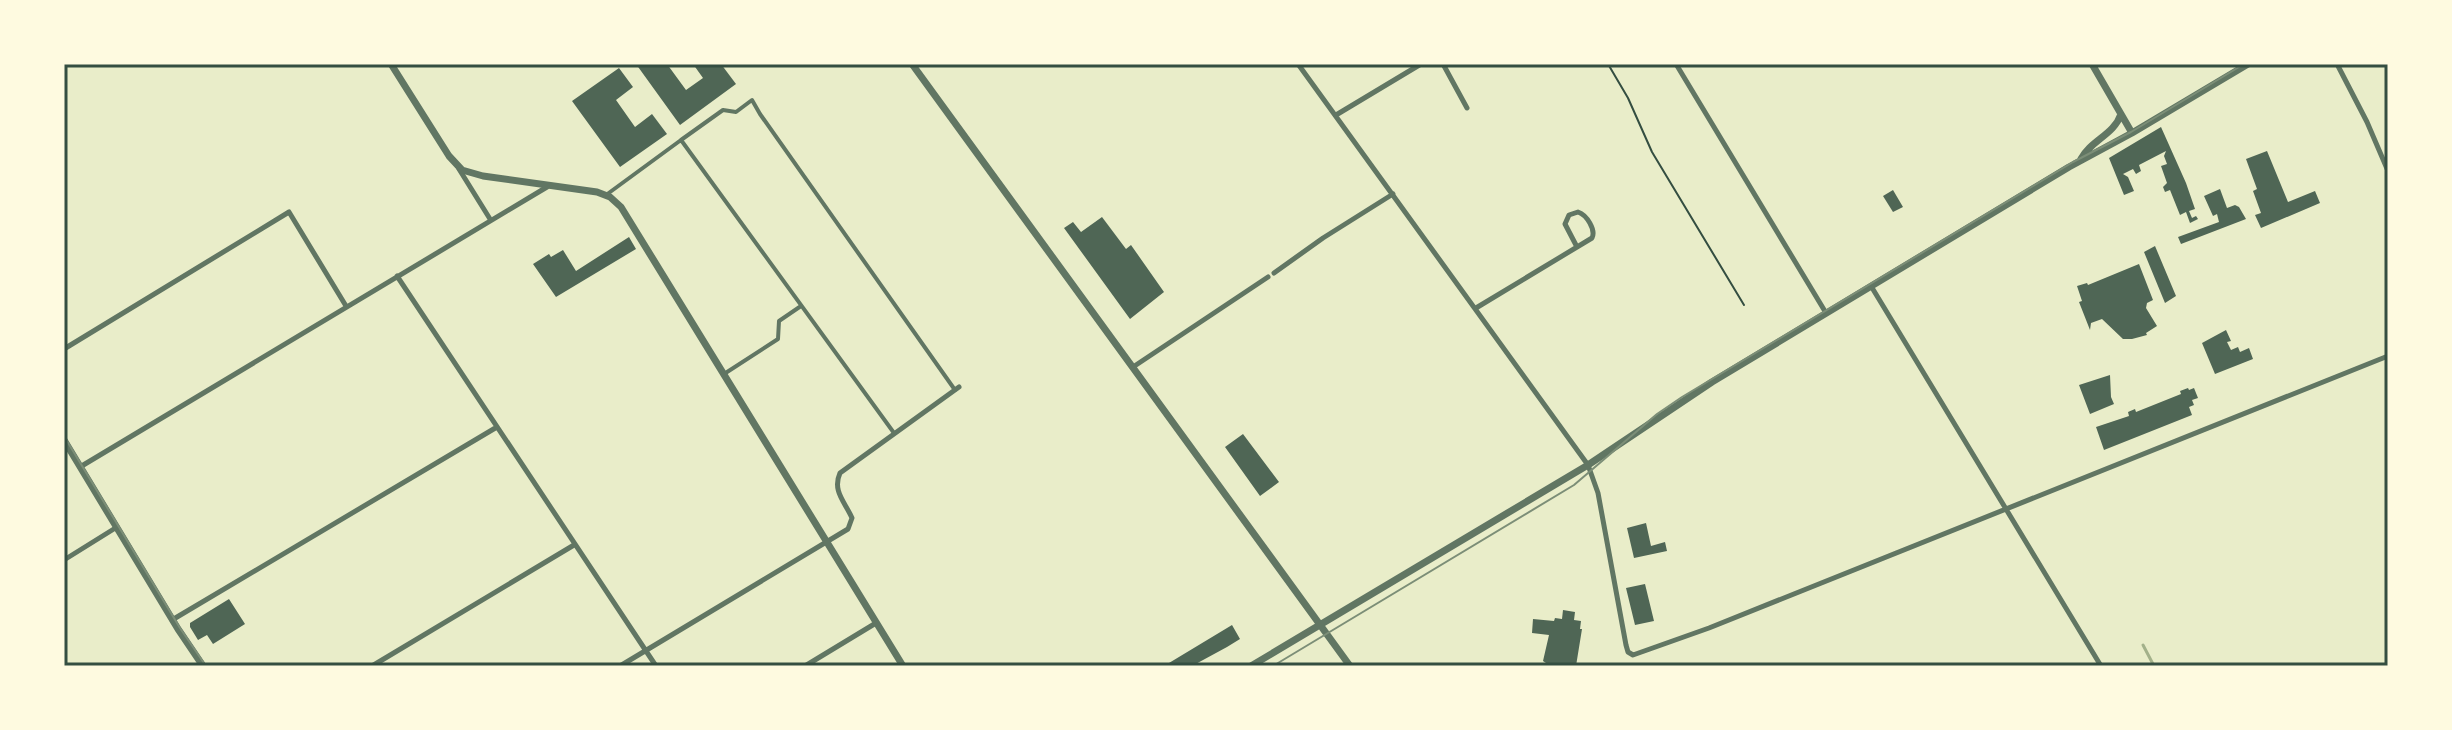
<svg xmlns="http://www.w3.org/2000/svg" width="2452" height="730" font-family="'Nunito Sans',sans-serif">
  <style>
    .lines { fill: none; stroke-linecap: round; stroke-linejoin: round }
    .stream { stroke: #a3b18a; stroke-width: 3 }
    .building { fill: #4f6655 }
    .path { stroke: #344e41; stroke-width: 2 }
    .pedestrian { stroke: #617663; stroke-width: 4 }
    .minor { stroke: #617663; stroke-width: 5 }
    .tertiary { stroke: #617663; stroke-width: 7 }
    .tram { stroke: #7c8e77; stroke-width: 2 }
    .neatline { fill: none; stroke: #344e41; stroke-width: 3 }
  </style>
  <rect width="100%" height="100%" fill="#e9edc9"/>
  <g class="lines">
    <path class="stream" d="M2143,645L2154,666"/>
  </g>
  <path class="building" d="M636,64H667L686,90L703,78L693,64H721L736,84L680,125Z
    M619,68L633,87L616,100L635,127L652,114L667,134L620,167L572,101Z
    M2161,127L2186,183L2195,209L2189,211L2192,218L2196,216L2198,219L2190,223L2186,212L2180,215L2170,190L2165,192L2163,187L2167,183L2161,166L2167,164L2164,156L2166,151L2139,165L2141,171L2136,174L2133,169L2123,174L2128,177L2134,191L2124,195L2109,158Z
    M2267,151L2288,202L2315,191L2320,203L2261,228L2255,215L2261,213L2253,191L2257,189L2246,159Z
    M2220,189L2227,208L2235,205L2239,207L2246,219L2181,244L2178,237L2219,222L2217,214L2213,216L2204,196Z
    M1893,190L1903,207L1893,212L1883,196Z
    M1102,217L1126,249L1131,245L1164,292L1130,319L1064,228L1073,222L1081,232Z
    M629,237L636,249L556,297L533,264L549,254L551,257L563,250L576,271Z
    M2155,246L2176,296L2165,303L2144,252Z
    M2139,264L2153,300L2147,303L2146,308L2157,326L2146,333L2147,335L2132,339H2123L2102,319L2091,323L2090,330L2079,302L2082,301L2077,286L2087,283L2088,285Z
    M2226,330L2231,341L2227,342L2231,350L2238,347L2240,352L2249,348L2253,359L2215,374L2202,343Z
    M2110,375L2111,397L2114,404L2090,414L2079,385Z
    M2188,388L2189,390L2194,388L2198,398L2192,400L2194,405L2189,407L2192,415L2104,450L2096,427L2129,416L2128,412L2135,409L2136,412L2181,394L2180,391Z
    M1243,434L1279,482L1260,496L1225,447Z
    M1646,523L1651,546L1665,542L1667,551L1634,558L1627,528Z
    M1645,584L1654,621L1635,625L1626,588Z
    M229,599L245,624L213,644L207,635L198,640L190,627V623Z
    M1563,610L1575,612L1574,620L1581,621L1580,629H1582L1576,666H1554L1546,663L1543,661L1549,635L1532,633L1533,619L1554,621L1555,618L1562,619Z
    M1232,625L1240,639L1227,647L1192,666H1164Z"/>
  <g class="lines">
    <path class="path" d="M1608,64L1628,98L1652,152L1744,305"/>
    <path class="pedestrian" d="M681,140L723,110L736,112L752,100L760,114L955,390
      M606,195L681,140L894,433
      M724,374L778,339L779,321L801,306"/>
    <path class="minor" d="M1298,64L1588,465L1598,493L1626,645L1628,652L1633,655L1709,628L2388,356
      M1443,64L1467,108
      M1676,64L1826,313
      M2337,64L2367,122L2388,171
      M1336,115L1421,64
      M459,169L490,219
      M1274,273L1323,238L1393,194
      M397,276L656,666
      M1871,286L2101,666
      M1476,308L1592,238C1596,230 1587,215 1578,212L1569,215L1565,224L1577,247
      M64,349L289,212L346,306
      M1133,367L1268,277
      M80,467L547,187
      M64,560L117,527
      M172,620L497,427
      M372,666L574,545
      M620,666L848,529L852,518C845,502 832,491 840,473L959,387
      M805,666L876,623"/>
    <path class="tertiary" d="M391,64L449,156L462,170L483,176L597,192L610,197L621,207L903,666
      M912,64L1350,666
      M2092,64L2132,133
      M2081,159C2091,140 2114,135 2121,114
      M64,440L178,629L203,666
      M1251,666L1588,465L1712,382L2069,167L2132,133L2248,64"/>
    <path class="tram" d="M64,436L180,628L206,666
      M1273,666L1574,485L1657,414L1682,397L2073,162L2131,132L2244,64"/>
  </g>
  <rect width="2452" height="730" fill="none" stroke="#fefae0" stroke-width="132"/>
  <rect x="66" y="66" width="2320" height="598" class="neatline"/>
</svg>
